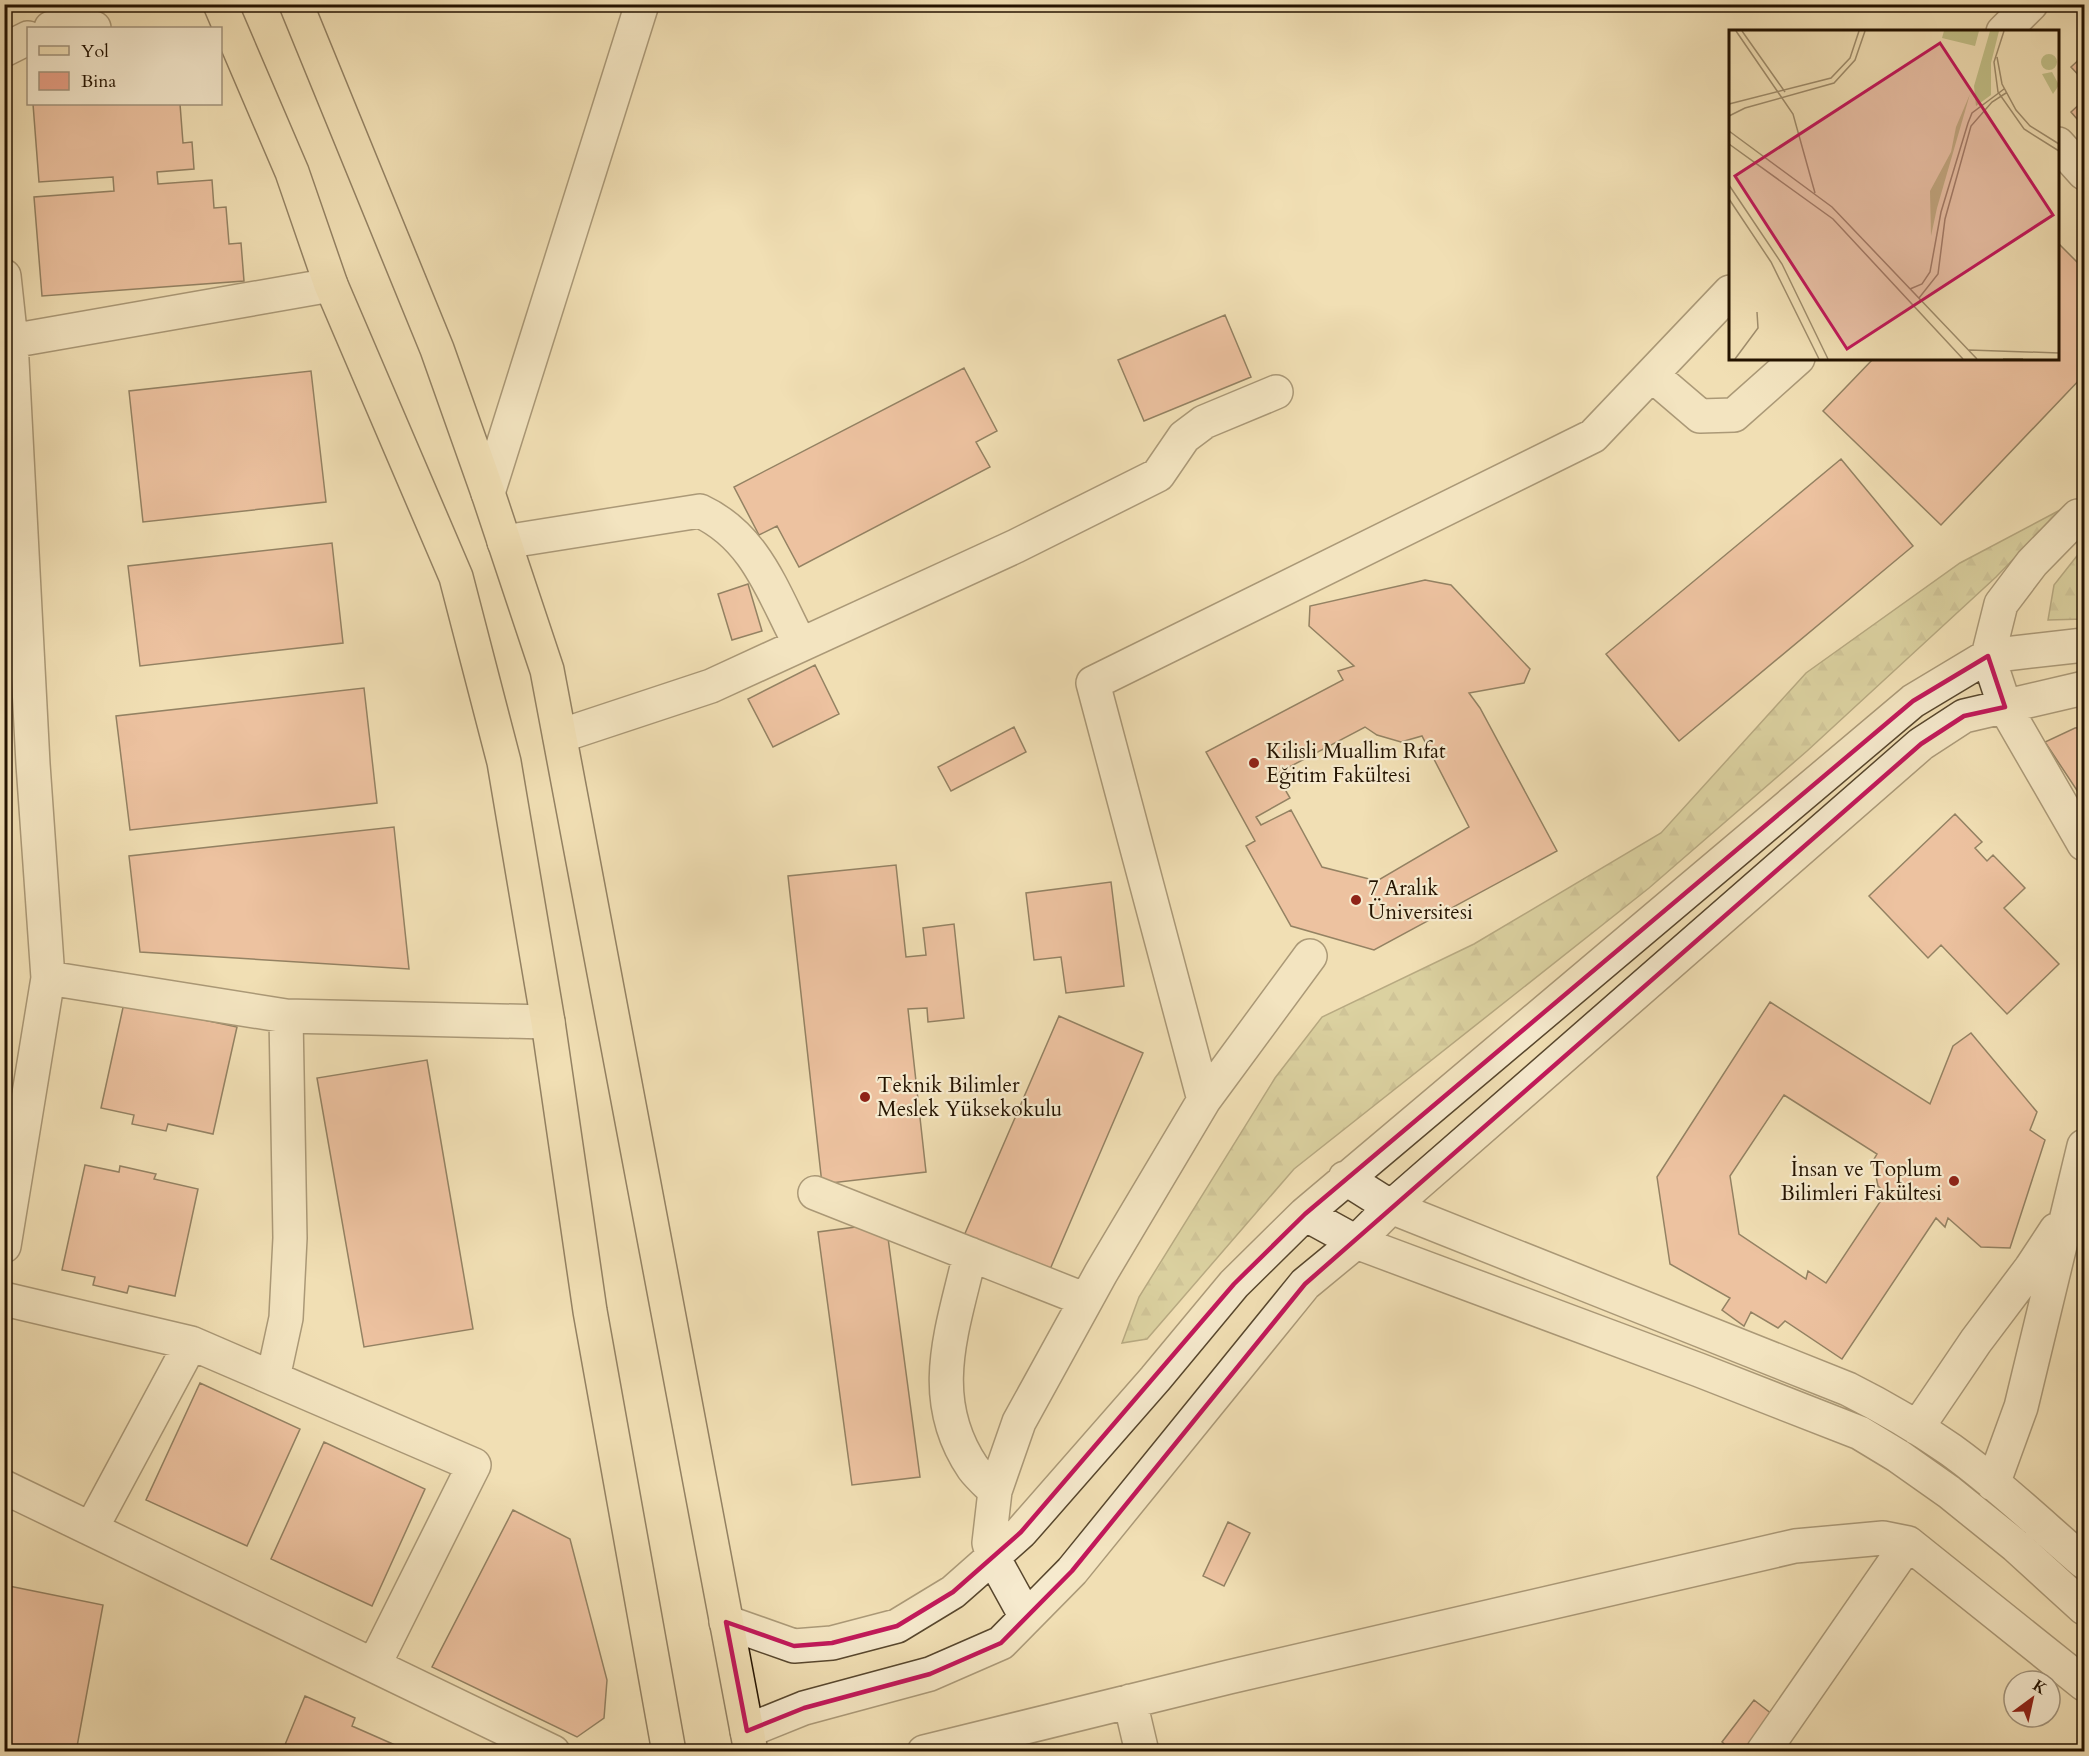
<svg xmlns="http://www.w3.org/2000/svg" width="2089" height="1756" font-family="Cardo,serif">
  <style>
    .forest { fill: url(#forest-firs); stroke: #736a44; stroke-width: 1.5 }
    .building { fill: #e9a187; stroke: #241300; stroke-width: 1.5; fill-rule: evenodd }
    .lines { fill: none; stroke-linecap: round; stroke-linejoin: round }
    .minor-casing { stroke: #57462d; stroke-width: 36 }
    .major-casing { stroke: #241300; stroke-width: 36 }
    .minor { stroke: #f6eace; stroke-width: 33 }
    .major { stroke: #f1dfb4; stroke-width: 33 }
    .marked { fill: none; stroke: #c2185b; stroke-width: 4.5; stroke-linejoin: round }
    .poi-dot { fill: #8f2418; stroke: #f6eace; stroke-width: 2 }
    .labels { text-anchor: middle; stroke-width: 4.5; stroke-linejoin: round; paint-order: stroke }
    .poi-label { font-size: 21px; fill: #241300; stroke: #f6eace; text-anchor: start }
    .inset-road { fill: none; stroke: #9f8d6c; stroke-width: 1.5 }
    .view { fill: #c2185b; fill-opacity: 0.15; stroke: #c2185b; stroke-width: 3 }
    .inset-edge { fill: none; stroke: #241300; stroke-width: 3 }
  </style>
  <defs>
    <pattern id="forest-firs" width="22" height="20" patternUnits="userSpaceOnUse" patternTransform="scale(1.5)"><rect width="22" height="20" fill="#c2c088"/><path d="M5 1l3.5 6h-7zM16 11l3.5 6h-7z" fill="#a7a474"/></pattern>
  </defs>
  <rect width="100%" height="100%" fill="#f1dfb4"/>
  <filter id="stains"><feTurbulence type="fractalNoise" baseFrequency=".00333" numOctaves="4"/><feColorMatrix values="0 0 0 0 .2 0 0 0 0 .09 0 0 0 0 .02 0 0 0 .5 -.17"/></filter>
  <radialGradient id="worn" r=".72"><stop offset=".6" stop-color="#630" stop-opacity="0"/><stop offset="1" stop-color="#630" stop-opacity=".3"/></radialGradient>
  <path class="forest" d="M2062,509L1996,577L1807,751L1649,888L1294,1169L1147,1339L1122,1343L1139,1297L1275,1078L1322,1017L1474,944L1661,833L1806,673L1960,563Z
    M2084,547V619L2048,620L2054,585Z"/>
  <path class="building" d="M2084,55V81L2071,67Z
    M2084,100V127L2071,112Z
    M33,104H180L183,143L192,142L194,169L157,172L158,184L212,180L214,208L226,207L229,244L241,243L244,281L42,296L34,197L114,191L113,177L39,182Z
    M2058,243L2084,269V375L1941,525L1823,411L1874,358H2058Z
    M1225,315L1251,377L1144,421L1118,360Z
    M964,368L997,431L976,442L990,467L799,567L777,526L759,535L734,487Z
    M311,371L326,502L143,522L129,391Z
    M1841,459L1913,546L1679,741L1606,654Z
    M332,543L343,643L140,666L128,566Z
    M1425,580L1451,585L1530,669L1524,683L1469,693L1480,708L1557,851L1374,950L1291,926L1246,846L1255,841L1206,752L1343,680L1338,671L1354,666L1309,626L1310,606ZM1365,727L1377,735L1401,742L1422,736L1469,827L1377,881L1322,867L1291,810L1261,825L1256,817L1290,798L1276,774Z
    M748,584L762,631L732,640L718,594Z
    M815,665L839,714L773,747L748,699Z
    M364,688L377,803L130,830L116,716Z
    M1014,727L1026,752L951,791L938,767Z
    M2084,727V801L2045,742L2075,728Z
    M1955,814L1982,842L1975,848L1987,861L1993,855L2025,888L2004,908L2059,964L2007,1014L1941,945L1928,958L1869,896Z
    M394,827L409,969L140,952L129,856Z
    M896,865L906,957L926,955L923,928L954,924L964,1018L928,1022L927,1008L908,1009L926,1172L822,1184L788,876Z
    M1111,882L1124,986L1066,993L1061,957L1034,960L1026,893Z
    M1770,1002L1930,1104L1953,1046L1971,1033L2037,1112L2030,1130L2045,1140L2010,1248L1981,1247L1948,1218L1945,1227L1936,1218L1842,1359L1785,1321L1778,1328L1751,1312L1744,1326L1722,1310L1730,1298L1670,1264L1657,1177ZM1784,1095L1877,1154L1873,1161L1878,1186L1886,1193L1826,1283L1808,1271L1806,1279L1739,1234L1730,1176Z
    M124,1003L237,1027L213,1134L168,1124L166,1131L132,1124L134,1115L101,1108Z
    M1059,1016L1143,1053L1048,1274L963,1238Z
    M427,1060L473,1329L364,1347L317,1078Z
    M85,1165L119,1172L120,1166L156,1174L154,1179L198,1189L175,1296L129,1286L127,1293L93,1285L95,1277L62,1270Z
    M886,1223L920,1477L852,1485L818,1232Z
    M200,1383L300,1429L247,1546L146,1500Z
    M324,1442L425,1489L372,1606L271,1559Z
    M513,1510L570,1539L607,1680L604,1718L577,1737L432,1667Z
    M1228,1522L1250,1533L1224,1586L1203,1576Z
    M9,1586L103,1605L76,1752H32L4,1746V1609Z
    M305,1696L355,1718L352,1726L411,1752H282Z
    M1754,1700L1773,1715L1745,1752H1734L1722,1742Z"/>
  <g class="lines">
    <defs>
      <path id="minor" d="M51,28H94
        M2003,32L2031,4
        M4,50L28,38
        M2058,144L2084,173
        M4,276L11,341L33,764L48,978L4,1246
        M11,341L331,285
        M1652,375L1700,416L1734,415L1798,358
        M488,493L642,4
        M2078,516L2032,563L2001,604L1988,656L2005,707L2084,844
        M504,542L700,511C756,537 773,593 800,644
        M560,736L711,686L1016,546L1158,475L1184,437L1204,422L1276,392
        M48,978L286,1016L548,1022
        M1204,1100L1310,956
        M1345,1178L1391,1207L1848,1389C1884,1407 1918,1427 1951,1450C1998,1484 2041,1525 2084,1562
        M815,1193L1086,1300
        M1305,1214L1356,1242L1699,1370L1860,1433L1898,1456L1949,1492L2016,1546L2084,1608
        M970,1254C953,1329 925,1397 973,1468C979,1476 988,1484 995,1491
        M4,1299L191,1343L474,1465L374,1665
        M273,1378L286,1318L290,1238L286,1016
        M1917,1428L1976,1341L2031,1268L2056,1230
        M1993,1484L2021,1407L2084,1146
        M4,1487L553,1752
        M91,1529L191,1343
        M1026,1617L993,1557L989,1543L995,1491L1019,1422L1101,1273L1204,1100L1093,683L1593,436L1730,292
        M726,1622L794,1646L832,1643L897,1626L953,1592L1021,1532L1155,1379L1234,1284L1305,1214L1913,701L1988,656L2084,645
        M1130,1701L1142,1752
        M747,1731L804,1708L930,1674L1001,1643L1072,1571L1305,1284L1356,1242L1391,1207L1921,744L1964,716L2084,688
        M924,1752L1229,1677L1795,1546L1883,1538L1908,1543L2084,1684
        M1763,1752L1908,1543"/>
      <path id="major" d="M220,4L292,172L331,285L456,577L504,762L548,1022L590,1311L669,1752
        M296,4L437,349L488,493L547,670L751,1752"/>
    </defs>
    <use href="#minor" class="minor-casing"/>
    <use href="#major" class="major-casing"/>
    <use href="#minor" class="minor"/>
    <use href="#major" class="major"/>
  </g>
  <path d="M0 0H2089V1756H0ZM1988,656L2005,707L1964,716L1921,744L1305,1284L1072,1571L1001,1643L930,1674L804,1708L747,1731L726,1622L794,1646L832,1643L897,1626L953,1592L1021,1532L1234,1284L1305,1214L1913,701Z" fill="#f1dfb4" fill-opacity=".55" fill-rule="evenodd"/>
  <path class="marked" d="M1988,656L2005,707L1964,716L1921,744L1305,1284L1072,1571L1001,1643L930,1674L804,1708L747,1731L726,1622L794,1646L832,1643L897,1626L953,1592L1021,1532L1234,1284L1305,1214L1913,701Z"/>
  <g class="poi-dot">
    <circle cx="1254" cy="763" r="6"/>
    <circle cx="1356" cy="900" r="6"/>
    <circle cx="865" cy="1097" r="6"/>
    <circle cx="1954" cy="1181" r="6"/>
  </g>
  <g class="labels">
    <g class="poi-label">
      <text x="1266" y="758">Kilisli Muallim Rıfat<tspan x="1266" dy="24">Eğitim Fakültesi</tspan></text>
      <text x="1368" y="895">7 Aralık<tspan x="1368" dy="24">Üniversitesi</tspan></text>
      <text x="877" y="1092">Teknik Bilimler<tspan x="877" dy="24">Meslek Yüksekokulu</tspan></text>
      <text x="1942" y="1176" text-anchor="end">İnsan ve Toplum<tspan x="1942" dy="24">Bilimleri Fakültesi</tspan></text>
    </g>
  </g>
  <g transform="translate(1729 30)">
    <rect width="330" height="330" fill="#f1dfb4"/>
    <path d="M312 32a8 8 0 1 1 16 0a8 8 0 1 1-16 0ZM323,42L330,55L324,64L313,44Z" fill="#c2c088"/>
    <path d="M261,1H270L262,33V65L247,76L245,56ZM241,64L208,178L202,206L201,161L222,122L227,97Z" fill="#c2c088"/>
    <path d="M215,1H250L246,16L213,8Z" fill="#c2c088"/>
    <path class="inset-road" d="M7,1L64,84L86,163M13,1L56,62M275,1L265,32L269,62L295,99L330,121M268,27L273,54L287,80L301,96L330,114M0,74L102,48L121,28L130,1M0,86L16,78L105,53L126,30L136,1M0,101L103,177L248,329M0,114L104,189L234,329M0,155L53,234L99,329M0,169L42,232L90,329M181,259L193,254L201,242L212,182L239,93L243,83L275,59M190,268L209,244L216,189L242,96L263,72L277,63M240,320L330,323M6,329L29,298L28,282M274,329H294"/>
    <path class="view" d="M211,13L324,185L118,319L6,146Z"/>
    <rect width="330" height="330" class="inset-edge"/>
  </g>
  <rect width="2089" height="1756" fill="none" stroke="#f1dfb4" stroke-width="24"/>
  <rect x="6" y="6" width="2077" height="1744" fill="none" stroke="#241300" stroke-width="3"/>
  <rect x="12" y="12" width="2065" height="1732" fill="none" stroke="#241300" stroke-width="1.5"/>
  <rect x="27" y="27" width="195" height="78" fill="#f6eace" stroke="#a2947c" stroke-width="1.5"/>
  <rect x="39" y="46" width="30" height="9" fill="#f1dfb4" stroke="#a2947c" stroke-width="1.5"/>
  <text x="81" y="57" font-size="18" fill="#241300">Yol</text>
  <rect x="39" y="72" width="30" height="18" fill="#e9a187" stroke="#a2947c" stroke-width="1.5"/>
  <text x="81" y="87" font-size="18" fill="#241300">Bina</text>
  <g transform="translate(2032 1699) rotate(33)"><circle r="28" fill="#f6eace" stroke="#a2947c" stroke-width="1.5"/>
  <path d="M0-4.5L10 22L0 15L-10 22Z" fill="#8f2418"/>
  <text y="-9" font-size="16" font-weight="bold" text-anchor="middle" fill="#241300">K</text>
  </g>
  <rect width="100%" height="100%" filter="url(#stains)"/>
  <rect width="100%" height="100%" fill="url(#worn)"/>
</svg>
